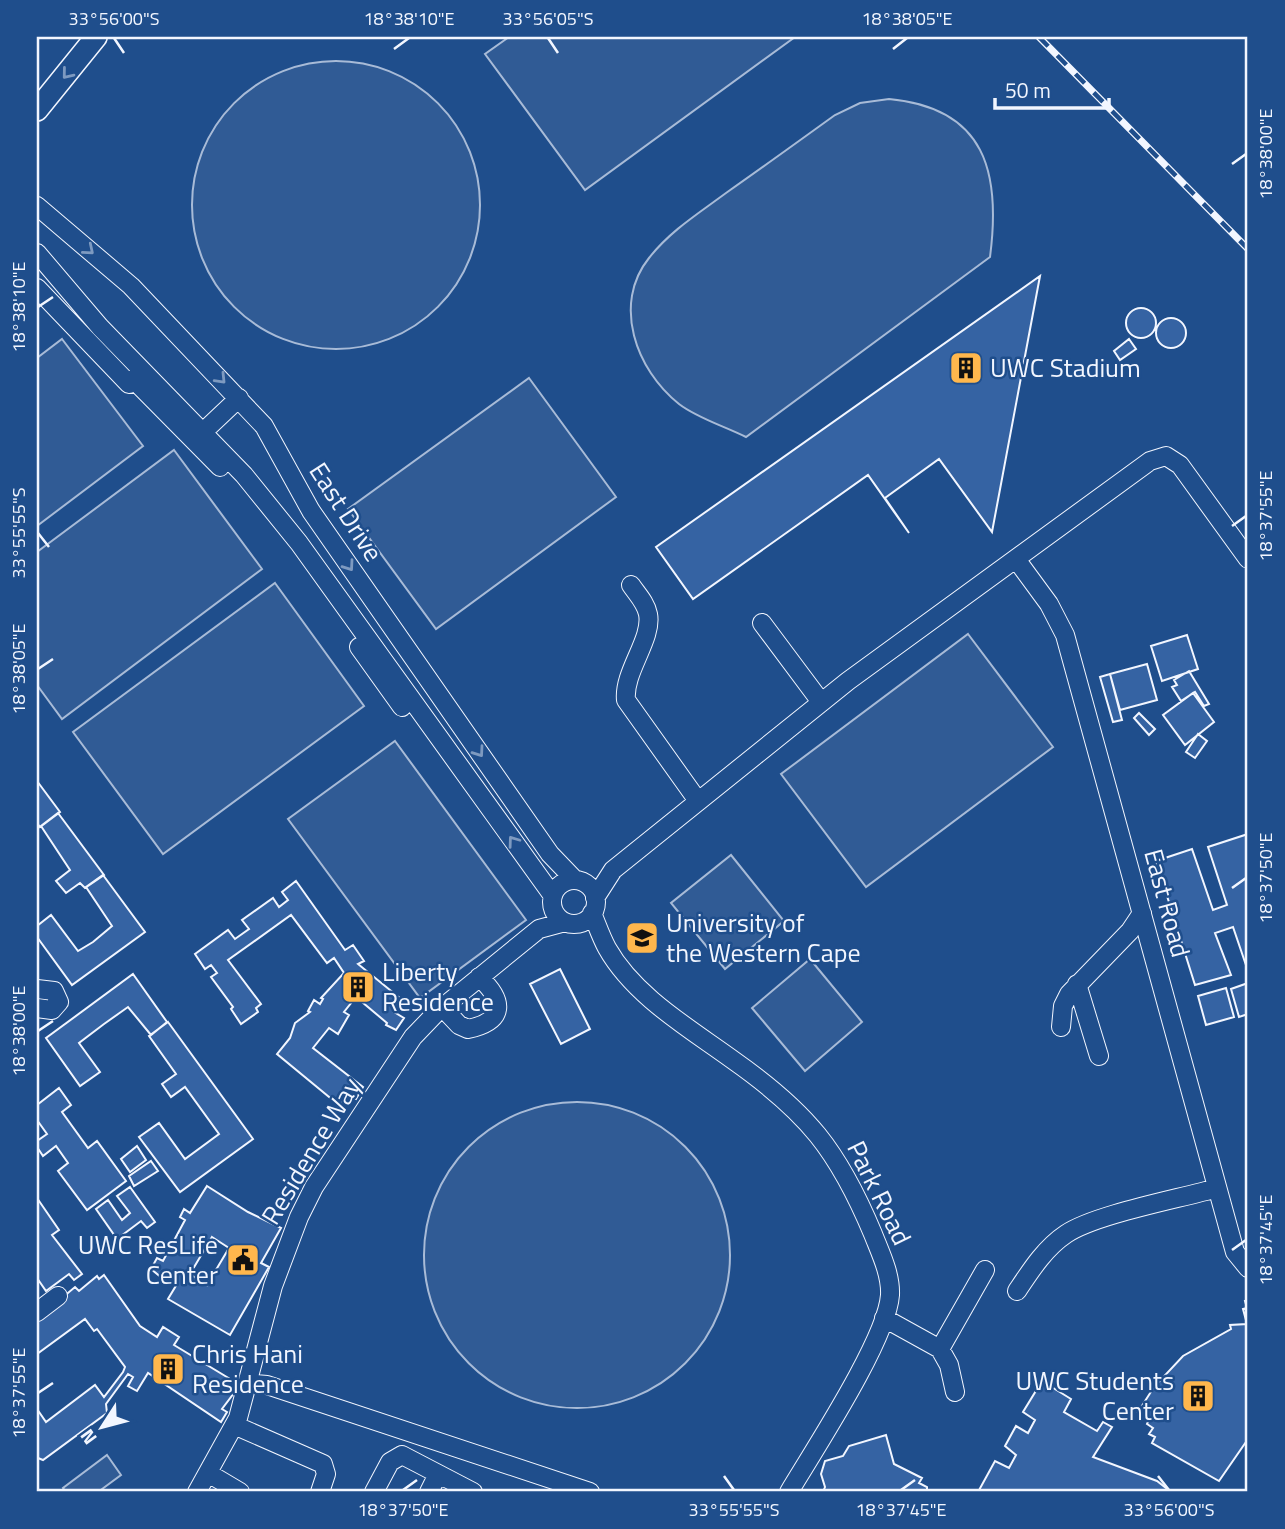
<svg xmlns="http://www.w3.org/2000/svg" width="1285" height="1529" font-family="'Titillium Web',sans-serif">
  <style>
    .green { fill: #305b95; stroke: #a8bbd7; stroke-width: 2 }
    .building { fill: #3563a3; stroke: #f2f6ff; stroke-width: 2; fill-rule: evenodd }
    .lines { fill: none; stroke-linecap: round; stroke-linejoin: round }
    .minor-casing { stroke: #f2f6ff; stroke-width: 20 }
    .major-casing { stroke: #f2f6ff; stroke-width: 24 }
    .minor { stroke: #1f4e8c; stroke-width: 18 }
    .major { stroke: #1f4e8c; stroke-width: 21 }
    .rail-casing { stroke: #f2f6ff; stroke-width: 7 }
    .rail { stroke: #1f4e8c; stroke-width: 4.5; stroke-dasharray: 13; stroke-linecap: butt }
    .oneway { stroke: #7e9ac0 }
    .ticks { fill: none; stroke: #f2f6ff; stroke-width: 2.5 }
    .labels { text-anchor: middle; stroke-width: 5; stroke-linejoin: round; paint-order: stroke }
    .poi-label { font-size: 26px; fill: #f2f6ff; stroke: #1f4e8c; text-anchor: start }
    .street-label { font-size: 26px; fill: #f2f6ff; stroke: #1f4e8c }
    .neatline { fill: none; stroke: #f2f6ff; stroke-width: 2.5 }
    .ticks-label { font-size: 18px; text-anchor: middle; fill: #f2f6ff }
  </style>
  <rect width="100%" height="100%" fill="#1f4e8c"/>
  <path class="green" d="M509,37H795L585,190L485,54Z
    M192 205a144 144 0 1 1 288 0a144 144 0 1 1-288 0Z
    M889,99C986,108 1001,173 990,257L746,437C724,426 697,418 679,404C636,370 612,304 649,258C670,231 699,213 726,193C763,167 799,141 835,115L860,103Z
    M62,339L143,446L37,526V358Z
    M529,378L616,497L436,629L348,509Z
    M174,450L262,569L62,719L37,685V552Z
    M275,583L364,706L163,854L73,732Z
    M968,634L1053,747L866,887L781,774Z
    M395,741L526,920L420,998L288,819Z
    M731,855L784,921L725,969L671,903Z
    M810,959L862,1022L805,1071L752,1008Z
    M424 1255a153 153 0 1 1 306 0a153 153 0 1 1-306 0Z
    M107,1455L121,1475L98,1492H66L63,1488Z"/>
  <path class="building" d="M1040,276L992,532L939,459L885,498L909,533L868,475L693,599L656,547Z
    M1126 323a15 15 0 1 1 30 0a15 15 0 1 1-30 0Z
    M1156 333a15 15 0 1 1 30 0a15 15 0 1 1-30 0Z
    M1129,339L1136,349L1120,360L1114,351Z
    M1187,635L1198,669L1162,681L1151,646Z
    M1147,664L1157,700L1120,710L1110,674Z
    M1189,671L1209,704L1204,706L1195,692L1181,701L1172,687L1177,685L1174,680Z
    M1110,674L1122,720L1113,722L1100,677Z
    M1193,693L1214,722L1185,745L1163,715Z
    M1139,713L1155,729L1149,735L1134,718Z
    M1198,734L1207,741L1195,758L1186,752Z
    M37,781L60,812L40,827L37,823Z
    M58,813L104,875L85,888L80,883L66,893L56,881L70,870L41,826Z
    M1248,834V971L1233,927L1215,933L1231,975L1195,985L1156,861L1192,849L1213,910L1227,905L1208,847Z
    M103,875L145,932L72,985L37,937V926L51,915L78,951L93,942L112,926L86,887Z
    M296,881L345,950L353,945L364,961L358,964L401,999L394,1012L404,1018L396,1030L386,1025L387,1023L356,997L344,1012L349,1015L338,1034L329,1028L313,1048L363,1087L356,1099L347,1094L340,1106L277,1054L290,1038L295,1023L310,1012L308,1011L314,1000L320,1004L323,999L321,998L344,973L334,958L327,963L291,915L228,960L261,1004L256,1008L258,1012L241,1024L231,1009L233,1007L211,977L217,973L211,965L205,969L195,954L228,930L235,939L249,929L242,920L273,898L279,907L288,900L282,892Z
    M560,969L590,1029L561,1044L530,984Z
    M133,974L167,1022L151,1035L128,1007L104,1024L79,1043L100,1072L80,1086L46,1038Z
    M1248,983V1014L1239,1017L1231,989Z
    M1226,988L1234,1017L1206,1025L1198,996Z
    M168,1022L253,1139L180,1192L139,1137L159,1123L185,1159L219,1134L185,1087L171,1097L162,1084L176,1074L149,1036Z
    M59,1088L71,1105L62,1112L88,1148L97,1141L126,1181L87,1210L58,1171L68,1163L56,1146L43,1156L37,1147V1141L47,1134L37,1120V1105Z
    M137,1146L146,1160L130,1172L121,1159Z
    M151,1161L158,1171L134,1186L129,1176Z
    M207,1186L248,1212L281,1228L261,1263L269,1267L230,1335L168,1299L177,1284L168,1283L151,1269L157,1258L163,1261L185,1220L180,1217L184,1209L190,1213ZM212,1237L229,1248L207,1285L190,1274Z
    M130,1187L155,1222L147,1228L141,1221L117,1239L96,1209L108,1200L122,1220L130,1213L117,1196Z
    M37,1198L59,1230L52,1235L82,1274L74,1280L69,1274L46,1291L37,1278Z
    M104,1275L140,1326L157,1337L163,1327L179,1337L174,1345L240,1385L222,1409L227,1412L221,1422L148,1373L137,1391L128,1386L133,1377L128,1374L106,1404L107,1413L43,1460L38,1458L37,1409L46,1422L95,1385L104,1397L123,1372L125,1367L97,1329L94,1331L85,1319L37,1354V1319L75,1287L79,1291L97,1276L99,1279Z
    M1248,1300V1439L1219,1481L1152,1443L1155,1437L1149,1434L1153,1428L1147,1424L1149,1420L1138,1412L1154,1387L1183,1356L1231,1329L1230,1325L1247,1324L1243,1309L1247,1308L1245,1301Z
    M1042,1381L1071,1399L1064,1412L1097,1431L1103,1422L1112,1427L1093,1457L1157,1481L1171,1492H978L995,1461L1009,1468L1016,1455L1005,1446L1016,1426L1028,1433L1035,1420L1023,1412Z
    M886,1435L894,1464L922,1478L919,1483L927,1487V1492H823L825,1487L821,1474L825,1461L843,1456L849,1446Z"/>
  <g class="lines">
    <defs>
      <path id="minor" d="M37,206L131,286L264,426L311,511L550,854L575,880
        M37,253L100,327L244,475L299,543L553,896
        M37,288L129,384L133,379L220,467
        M203,432L239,398
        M1016,559L1049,604L1065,635L1235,1252L1248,1268
        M631,585C637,594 646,603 648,614C653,639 623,672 626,700L698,801
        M762,623L821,702
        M359,647L402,707
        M552 902a22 22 0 1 1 44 0a22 22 0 1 1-44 0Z
        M595,898L613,870L848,681L1150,461L1166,456L1180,465L1248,559
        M592,913C597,925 601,937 607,948C634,996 689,1028 733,1060C807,1112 838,1150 873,1234C880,1252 891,1274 890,1295C887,1339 814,1450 789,1492
        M1077,984L1099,1056
        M37,989L54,991L59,1002L52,1010L37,1008
        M442,1007L459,1025L468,1029C506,1021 504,1000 479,977
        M1061,1027L1063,1006L1069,994L1130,931L1142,913
        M1017,1291C1031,1270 1045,1248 1066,1234C1096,1214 1179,1199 1217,1188
        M37,1312L58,1296
        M884,1318L940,1349L949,1365L955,1392
        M940,1349L985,1270
        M255,1384L267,1385L590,1492
        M234,1425L323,1464L326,1474L320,1492
        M208,1473L240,1492
        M197,1492L238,1418L273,1286L299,1217L314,1187L413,1037L437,1012L539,929L565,922
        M374,1492L390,1462L402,1455L473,1492
        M429,1492L438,1474"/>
      <path id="major" d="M37,110L96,37"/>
    </defs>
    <use href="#minor" class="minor-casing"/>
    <use href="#major" class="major-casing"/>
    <use href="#minor" class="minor"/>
    <use href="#major" class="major"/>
    <defs>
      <path id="rail" d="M1039,37L1248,249"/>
    </defs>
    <use href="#rail" class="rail-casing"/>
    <use href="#rail" class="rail"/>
  </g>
  <defs><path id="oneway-chevron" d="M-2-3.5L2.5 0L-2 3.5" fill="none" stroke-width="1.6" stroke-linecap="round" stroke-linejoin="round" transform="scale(1.75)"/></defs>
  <g class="oneway">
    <use href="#oneway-chevron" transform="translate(67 74) rotate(129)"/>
    <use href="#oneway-chevron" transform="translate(89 250) rotate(40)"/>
    <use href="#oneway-chevron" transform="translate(221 379) rotate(46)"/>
    <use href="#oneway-chevron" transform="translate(349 566) rotate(55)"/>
    <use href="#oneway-chevron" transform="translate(479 752) rotate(55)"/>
    <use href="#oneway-chevron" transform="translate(513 841) rotate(-126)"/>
  </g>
  <path class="ticks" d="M114,38L124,53M548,38L558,53M394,49L409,38M893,49L907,38M1232,164L1246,154M38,307L53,297M1232,526L1246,516M38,533L49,547M38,669L53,659M1232,888L1246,878M38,1031L53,1021M1232,1250L1246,1240M38,1393L53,1383M724,1476L734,1490M1158,1476L1169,1490M403,1490L417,1480M901,1490L915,1480"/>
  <defs>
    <symbol id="building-square" viewBox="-11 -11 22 22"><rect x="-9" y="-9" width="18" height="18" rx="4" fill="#ffb74d" stroke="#1f4e8c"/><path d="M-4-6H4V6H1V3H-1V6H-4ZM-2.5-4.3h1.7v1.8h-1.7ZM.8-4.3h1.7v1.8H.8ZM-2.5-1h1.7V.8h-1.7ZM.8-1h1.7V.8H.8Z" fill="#111"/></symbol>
    <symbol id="university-square" viewBox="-11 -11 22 22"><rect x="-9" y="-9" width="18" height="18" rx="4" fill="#ffb74d" stroke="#1f4e8c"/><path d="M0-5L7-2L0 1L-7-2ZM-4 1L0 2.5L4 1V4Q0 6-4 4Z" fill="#111"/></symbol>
    <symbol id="civic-square" viewBox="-11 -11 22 22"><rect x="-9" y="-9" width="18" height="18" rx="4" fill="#ffb74d" stroke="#1f4e8c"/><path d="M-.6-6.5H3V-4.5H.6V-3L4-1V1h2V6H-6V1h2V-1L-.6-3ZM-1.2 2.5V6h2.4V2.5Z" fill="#111"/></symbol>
  </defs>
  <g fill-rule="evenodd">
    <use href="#building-square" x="947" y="349" width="38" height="38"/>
    <use href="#university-square" x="623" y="919" width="38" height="38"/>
    <use href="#building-square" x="339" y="968" width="38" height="38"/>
    <use href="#civic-square" x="224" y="1241" width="38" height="38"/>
    <use href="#building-square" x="149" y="1350" width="38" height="38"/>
    <use href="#building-square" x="1179" y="1377" width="38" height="38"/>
  </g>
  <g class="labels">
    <g class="poi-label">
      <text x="990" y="377">UWC Stadium</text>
      <text x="666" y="932">University of<tspan x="666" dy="30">the Western Cape</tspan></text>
      <text x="382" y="981">Liberty<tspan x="382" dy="30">Residence</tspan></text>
      <text x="218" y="1254" text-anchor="end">UWC ResLife<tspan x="218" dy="30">Center</tspan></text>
      <text x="192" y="1363">Chris Hani<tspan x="192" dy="30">Residence</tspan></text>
      <text x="1174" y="1390" text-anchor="end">UWC Students<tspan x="1174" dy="30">Center</tspan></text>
    </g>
    <g class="street-label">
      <text transform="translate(346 512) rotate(57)" y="9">East Drive</text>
      <text transform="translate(1167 903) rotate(75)" y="9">East Road</text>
      <text transform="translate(311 1151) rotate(-59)" y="9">Residence Way</text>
      <text transform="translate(879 1193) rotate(64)" y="9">Park Road</text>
    </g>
  </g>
  <rect width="1285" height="1529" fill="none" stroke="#1f4e8c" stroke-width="77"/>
  <g transform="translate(102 1427) rotate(234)" stroke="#1f4e8c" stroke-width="5" paint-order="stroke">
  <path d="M0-5L12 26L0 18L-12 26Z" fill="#f2f6ff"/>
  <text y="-10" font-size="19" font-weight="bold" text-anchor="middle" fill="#f2f6ff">N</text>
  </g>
  <path d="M995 98v10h114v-10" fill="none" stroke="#f2f6ff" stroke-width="3.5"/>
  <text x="1005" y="98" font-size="21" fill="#f2f6ff" stroke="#1f4e8c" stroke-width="5" paint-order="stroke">50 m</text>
  <rect x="38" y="38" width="1208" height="1452" class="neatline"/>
  <g class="ticks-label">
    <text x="114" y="25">33°56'00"S</text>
    <text x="409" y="25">18°38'10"E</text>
    <text x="548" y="25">33°56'05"S</text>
    <text x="907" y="25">18°38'05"E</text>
    <text transform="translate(1266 154) rotate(-90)" y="6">18°38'00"E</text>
    <text transform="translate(19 307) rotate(-90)" y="6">18°38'10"E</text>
    <text transform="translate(1266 516) rotate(-90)" y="6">18°37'55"E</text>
    <text transform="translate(19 533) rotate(-90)" y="6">33°55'55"S</text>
    <text transform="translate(19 669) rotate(-90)" y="6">18°38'05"E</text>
    <text transform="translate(1266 878) rotate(-90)" y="6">18°37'50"E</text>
    <text transform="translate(19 1031) rotate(-90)" y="6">18°38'00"E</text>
    <text transform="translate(1266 1240) rotate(-90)" y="6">18°37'45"E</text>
    <text transform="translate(19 1393) rotate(-90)" y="6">18°37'55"E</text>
    <text x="403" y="1516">18°37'50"E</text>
    <text x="734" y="1516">33°55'55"S</text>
    <text x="901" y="1516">18°37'45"E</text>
    <text x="1169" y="1516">33°56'00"S</text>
  </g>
</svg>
